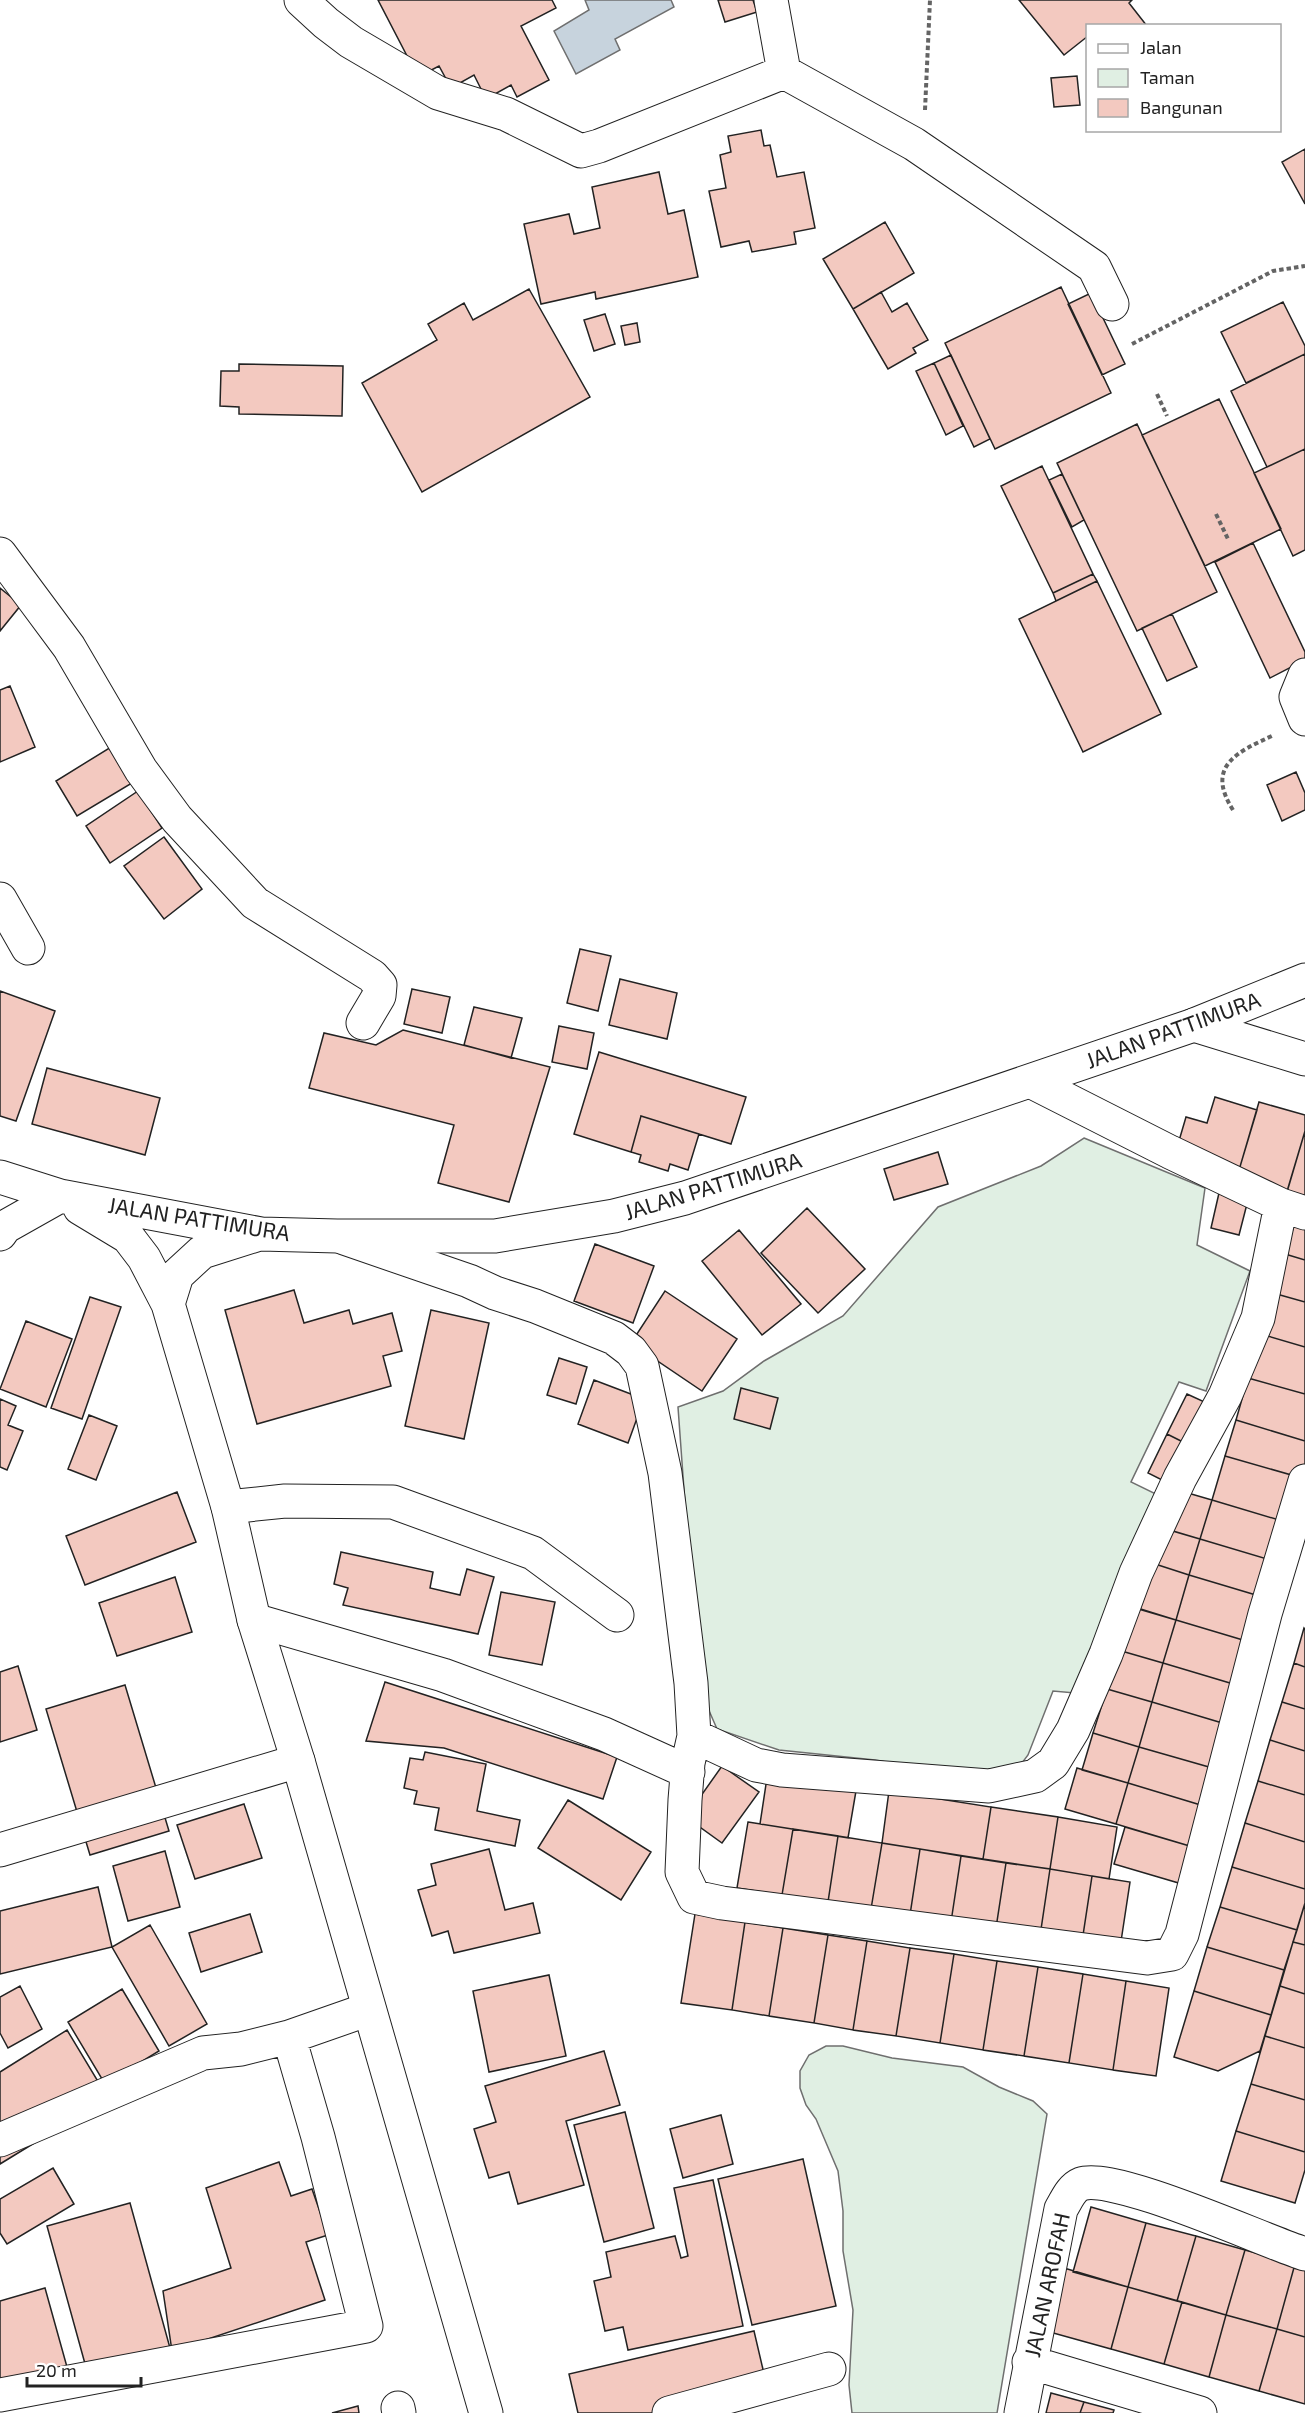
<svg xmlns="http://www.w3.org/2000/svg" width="1305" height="2413" font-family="'Exo 2',sans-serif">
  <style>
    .green { fill: #e0efe3; stroke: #6f6f6f; stroke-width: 1.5 }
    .water { fill: #c7d3dd; stroke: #6f6f6f; stroke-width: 1.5 }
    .building { fill: #f3c9c0; stroke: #222; stroke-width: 1.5 }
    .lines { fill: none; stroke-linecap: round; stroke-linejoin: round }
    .minor-casing { stroke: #222; stroke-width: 35 }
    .major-casing { stroke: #222; stroke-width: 35 }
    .path { stroke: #646464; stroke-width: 4; stroke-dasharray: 4.5 3; stroke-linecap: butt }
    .minor { stroke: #fff; stroke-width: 33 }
    .major { stroke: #fff; stroke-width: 33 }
    .labels { text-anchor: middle; stroke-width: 4.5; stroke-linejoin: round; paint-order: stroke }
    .street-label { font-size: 22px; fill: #222; stroke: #fff }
  </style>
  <rect width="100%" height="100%" fill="#fff"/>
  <path class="green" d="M1084,1138L1205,1188L1197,1245L1250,1271L1206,1391L1179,1382L1131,1482L1158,1495L1075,1693L1053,1691L1028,1755L1022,1763L991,1781L875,1760L779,1750L717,1729L704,1699L692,1600L678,1407L723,1391L764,1361L843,1316L938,1207L1041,1166Z
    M826,2046H843L892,2058L963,2067L999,2087L1033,2101L1047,2114L997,2413H852L849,2385L853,2310L843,2251V2211L838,2171L816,2119L806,2105L800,2088V2071L809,2055Z"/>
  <path class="water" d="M585,0H671L674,7L615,39L620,50L576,74L554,31L589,10Z"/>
  <path class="building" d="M378,0H552L556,8L521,26L549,80L517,97L511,85L486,99L474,75L451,88L439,66L418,77Z
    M718,0H753L757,12L725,22Z
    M1019,0H1132L1129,3L1147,26H1088V36L1064,55Z
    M1077,76L1080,105L1054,107L1051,78Z
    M761,130L764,146L770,145L777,177L804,172L815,228L794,232L796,244L752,252L749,241L721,247L709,191L726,188L720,155L731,152L728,136Z
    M1305,149V204L1282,162Z
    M659,172L668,214L684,210L698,277L596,299L595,292L541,304L524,224L569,214L574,234L600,228L592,187Z
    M885,222L914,273L853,309L823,259Z
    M1061,287L1111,393L995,449L945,343Z
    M529,289L590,397L422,492L362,383L437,340L428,324L464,303L473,320Z
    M881,292L892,312L907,303L928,340L913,348L916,353L888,369L853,309Z
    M1091,293L1125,364L1102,375L1068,304Z
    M1283,302L1305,346V354L1246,383L1221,332Z
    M605,314L615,344L594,351L584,320Z
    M637,323L640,342L625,345L621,326Z
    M1305,354V449L1267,467L1231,391Z
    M951,355L990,439L974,447L934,363Z
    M934,363L963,426L946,435L916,371Z
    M239,364L343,366L342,416L239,414V407L220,406L221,371H239Z
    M1219,399L1281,529L1205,566L1142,435Z
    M1137,424L1217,592L1137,631L1057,463Z
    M1305,449V550L1293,556L1254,473Z
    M1042,466L1093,574L1053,593L1001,486Z
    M1062,474L1084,520L1072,527L1049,480Z
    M1253,543L1305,652V660L1270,678L1215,562Z
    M1093,574L1097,581L1056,601L1053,593Z
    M1097,581L1161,714L1083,752L1019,619Z
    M0,588L21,605L0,631Z
    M1172,614L1197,667L1167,681L1142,628Z
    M10,686L35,747L0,762V690Z
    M111,747L132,783L77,816L56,781Z
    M1296,772L1305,793V810L1282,821L1267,785Z
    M138,791L162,828L110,863L86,826Z
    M164,837L202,889L164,919L124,866Z
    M580,949L611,956L598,1011L567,1003Z
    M620,979L677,993L667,1039L609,1025Z
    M412,989L450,997L442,1033L404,1024Z
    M0,991L55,1011L16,1121L0,1116Z
    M474,1007L522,1018L511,1058L464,1045Z
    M559,1026L594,1033L587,1069L552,1062Z
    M403,1030L550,1067L509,1202L438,1183L454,1125L309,1088L324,1033L376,1045Z
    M599,1052L746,1097L731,1144L641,1116L631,1152L574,1134Z
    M47,1068L160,1098L145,1155L32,1124Z
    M1215,1097L1257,1110L1239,1170L1176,1151L1186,1117L1207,1123Z
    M1259,1102L1305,1115V1131L1287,1192L1237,1177Z
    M641,1116L699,1134L688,1170L670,1164L668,1171L639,1162L641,1155L631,1152Z
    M1305,1131V1204L1285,1198Z
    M938,1152L948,1184L894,1200L884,1169Z
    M1219,1193L1248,1200L1239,1235L1211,1228Z
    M807,1208L865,1269L818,1313L761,1253Z
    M1297,1216L1305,1219V1260L1285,1254Z
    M739,1230L801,1304L762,1335L702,1261Z
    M595,1244L654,1266L633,1323L574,1301Z
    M1285,1254L1305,1260V1302L1273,1293Z
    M294,1290L304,1323L349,1310L353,1324L392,1313L402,1351L383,1356L391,1386L257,1424L225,1310Z
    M665,1291L737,1339L702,1391L631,1343Z
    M1273,1293L1305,1302V1347L1261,1334Z
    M90,1297L121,1307L82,1419L51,1408Z
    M431,1310L489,1323L464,1439L405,1426Z
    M26,1321L72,1339L46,1407L0,1389Z
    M1261,1334L1305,1347V1394L1248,1378Z
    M559,1358L587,1367L576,1404L547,1395Z
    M1248,1378L1305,1394V1441L1236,1420Z
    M594,1380L644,1399L628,1443L578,1424Z
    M741,1388L778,1398L770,1429L734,1419Z
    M1187,1394L1209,1404L1189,1445L1167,1434Z
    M0,1399L16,1406L8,1425L23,1431L7,1470L0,1467Z
    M89,1415L117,1426L96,1480L68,1469Z
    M1236,1420L1305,1441V1468L1302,1478L1225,1456Z
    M1167,1434L1189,1445L1170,1484L1148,1473Z
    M1225,1456L1302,1478L1289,1523L1212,1500Z
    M1181,1491L1212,1500L1200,1539L1169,1530Z
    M177,1492L196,1542L85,1585L66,1536Z
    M1212,1500L1289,1523L1277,1562L1200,1539Z
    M1163,1528L1200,1539L1189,1575L1152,1563Z
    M1200,1539L1277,1562L1266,1598L1189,1575Z
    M341,1552L433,1572L430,1588L460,1595L467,1569L494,1577L478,1634L343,1605L348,1588L334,1584Z
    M1152,1563L1189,1575L1176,1620L1135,1608Z
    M1189,1575L1266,1598L1253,1643L1176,1620Z
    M175,1577L192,1632L117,1656L99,1603Z
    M501,1592L555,1602L542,1665L489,1655Z
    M1131,1606L1176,1620L1163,1663L1118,1650Z
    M1176,1620L1253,1643L1240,1686L1163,1663Z
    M1304,1628L1305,1629V1667L1294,1663Z
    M1118,1650L1163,1663L1152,1702L1107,1689Z
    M1163,1663L1240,1686L1229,1725L1152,1702Z
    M1294,1663L1305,1667V1709L1282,1702Z
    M18,1666L37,1730L0,1742V1672Z
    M385,1682L617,1757L603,1799L444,1748L366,1741Z
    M125,1685L169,1831L90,1855L46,1709Z
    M1107,1689L1152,1702L1139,1747L1093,1733Z
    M1152,1702L1229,1725L1216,1769L1139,1747Z
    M1282,1702L1305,1709V1751L1270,1740Z
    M1093,1733L1139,1747L1128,1783L1082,1770Z
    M1270,1740L1305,1751V1795L1258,1781Z
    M1139,1747L1216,1769L1204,1806L1128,1783Z
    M425,1752L486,1764L477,1811L520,1820L515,1846L435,1830L439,1808L414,1804L417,1791L404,1788L410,1758L423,1760Z
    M722,1766L759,1792L722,1843L686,1817Z
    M1077,1768L1128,1783L1116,1824L1065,1809Z
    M768,1771L857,1785L848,1838L760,1824Z
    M1258,1781L1305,1795V1842L1245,1823Z
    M1128,1783L1204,1806L1193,1847L1116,1824Z
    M889,1791L991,1807L983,1859L882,1843Z
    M568,1800L651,1852L621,1900L538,1848Z
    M244,1804L262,1858L195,1879L177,1825Z
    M991,1807L1058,1817L1050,1869L983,1859Z
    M1058,1817L1117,1827L1109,1879L1050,1869Z
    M748,1822L793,1829L782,1895L737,1888Z
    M1245,1823L1305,1842V1889L1232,1867Z
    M1125,1827L1193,1847L1182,1884L1114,1864Z
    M793,1829L838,1836L828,1902L782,1895Z
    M838,1836L882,1843L871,1909L828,1902Z
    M882,1843L920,1849L910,1915L871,1909Z
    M489,1849L505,1910L533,1903L540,1933L454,1953L448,1931L432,1936L418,1890L436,1885L431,1864Z
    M920,1849L961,1856L951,1922L910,1915Z
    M165,1851L180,1907L128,1921L113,1866Z
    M961,1856L1006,1863L996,1928L951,1922Z
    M1006,1863L1050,1869L1040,1936L996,1928Z
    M1232,1867L1305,1889V1903L1297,1930L1220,1907Z
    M1050,1869L1092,1876L1082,1942L1040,1936Z
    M1092,1876L1130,1882L1120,1948L1082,1942Z
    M98,1887L112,1947L0,1974V1911Z
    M1305,1903V1945L1293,1942Z
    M1220,1907L1297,1930L1284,1970L1207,1947Z
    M250,1914L262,1952L201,1972L189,1933Z
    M695,1914L745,1922L732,2010L681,2003Z
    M745,1922L783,1928L769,2016L732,2010Z
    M150,1925L207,2024L169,2046L112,1947Z
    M783,1928L828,1935L814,2023L769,2016Z
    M828,1935L867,1941L853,2030L814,2023Z
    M867,1941L910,1948L896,2036L853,2030Z
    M1293,1942L1305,1945V1994L1280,1986Z
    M1207,1947L1284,1970L1271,2015L1194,1991Z
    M910,1948L954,1954L940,2043L896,2036Z
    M954,1954L997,1961L983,2050L940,2043Z
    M997,1961L1038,1967L1024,2056L983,2050Z
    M1038,1967L1083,1974L1069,2063L1024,2056Z
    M1083,1974L1126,1981L1113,2070L1069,2063Z
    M549,1975L566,2056L489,2072L473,1991Z
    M1126,1981L1169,1988L1156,2076L1113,2070Z
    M20,1986L42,2029L8,2048L0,2033V1997Z
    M1280,1986L1305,1994V2048L1265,2036Z
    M122,1989L159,2051L105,2084L68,2022Z
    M1194,1991L1271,2015L1260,2051L1218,2071L1174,2057Z
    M67,2030L108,2098L0,2164V2072Z
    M1265,2036L1305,2048V2100L1251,2084Z
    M604,2051L620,2105L566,2121L584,2185L518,2204L509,2172L489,2178L474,2129L496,2122L485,2086Z
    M1251,2084L1305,2100V2152L1236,2131Z
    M625,2112L654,2228L604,2242L574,2125Z
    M721,2115L733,2164L683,2178L670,2129Z
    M1236,2131L1305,2152V2170L1295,2203L1221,2181Z
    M803,2159L836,2306L752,2325L718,2179Z
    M279,2162L291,2196L312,2189L328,2235L306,2242L325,2300L172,2351L163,2291L231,2268L206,2188Z
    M53,2168L74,2204L7,2244L0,2233V2199Z
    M713,2180L743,2326L628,2350L623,2327L605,2331L594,2281L611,2277L606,2252L675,2236L681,2258L688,2256L674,2188Z
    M130,2203L170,2348L87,2371L47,2226Z
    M1091,2207L1146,2223L1128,2287L1073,2272Z
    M1146,2223L1196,2236L1177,2301L1128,2287Z
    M1196,2236L1245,2250L1226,2315L1177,2301Z
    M1245,2250L1295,2264L1277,2329L1226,2315Z
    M1295,2264L1305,2267V2337L1277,2329Z
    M1064,2268L1128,2287L1111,2349L1046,2331Z
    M1128,2287L1182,2302L1164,2364L1111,2349Z
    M45,2288L67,2367L0,2386V2301Z
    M1182,2302L1226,2315L1209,2377L1164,2364Z
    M1226,2315L1277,2329L1259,2391L1209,2377Z
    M1277,2329L1305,2337V2404L1259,2391Z
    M754,2331L769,2395L692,2413H578L569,2374Z
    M1051,2393L1084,2402L1080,2413H1046Z
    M1084,2402L1114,2410L1113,2413H1080Z
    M358,2406L359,2413H332Z"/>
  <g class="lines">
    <defs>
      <path id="minor" d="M301,0L326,23L351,42L438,93L506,114L581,151L599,146L784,72L914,144L1094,267L1112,304
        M771,0L784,72
        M0,554L69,647L141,770L177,819L255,903L372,976L380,985L379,996L363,1023
        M1305,675L1296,697L1305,719
        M0,899L28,948
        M1194,1025L1305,1059
        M1032,1082L1170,1152L1281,1205L1305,1213
        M344,1238L469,1281L495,1293L535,1306L614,1338L631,1351L642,1366L665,1473L691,1683L694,1736L688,1763L685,1800L682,1872L694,1897L722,1903L1147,1958L1172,1954L1182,1934L1265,1614L1305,1481
        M228,1507L285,1501L393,1502L533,1553L617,1615
        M254,1620L443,1675L604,1734L688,1772
        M694,1736L756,1765L782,1770L989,1786L1035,1776L1053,1763L1073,1730L1106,1654L1136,1573L1180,1478L1225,1396L1258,1318L1281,1205
        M0,1850L298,1761
        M0,2140L203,2053L241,2049L289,2037L369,2009
        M1029,2362L1200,2413
        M0,2395L366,2326L318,2137L289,2037
        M398,2408L399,2413
        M669,2413L829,2369
        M1021,2413L1061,2209C1066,2201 1071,2188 1081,2184C1114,2172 1264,2241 1305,2254"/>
      <path id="major" d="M0,1177L60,1196L261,1234L337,1236H495L614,1216L685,1198L1194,1025L1305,980
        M80,1208L128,1237L144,1258L168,1304L228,1507L254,1620L298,1761L486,2413
        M0,1234L5,1227L60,1196
        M168,1304L177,1275L202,1252L256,1235"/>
    </defs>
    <use href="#minor" class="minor-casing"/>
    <use href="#major" class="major-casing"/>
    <path class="path" d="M925,110L930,0
      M1132,344L1273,271L1305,266
      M1157,394L1167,416
      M1216,514L1229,541
      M1233,810C1205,766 1237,752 1274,735"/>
    <use href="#minor" class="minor"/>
    <use href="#major" class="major"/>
  </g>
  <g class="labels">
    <g class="street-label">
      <text transform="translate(1173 1030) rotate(-20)" y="8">JALAN PATTIMURA</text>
      <text transform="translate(713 1186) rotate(-17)" y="8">JALAN PATTIMURA</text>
      <text transform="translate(199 1219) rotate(9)" y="8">JALAN PATTIMURA</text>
      <text transform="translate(1047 2285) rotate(-78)" y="8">JALAN AROFAH</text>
    </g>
  </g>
  <rect x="1086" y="24" width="195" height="108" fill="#ffffff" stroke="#a7a7a7" stroke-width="1.5"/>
  <rect x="1098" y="44" width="30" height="9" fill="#ffffff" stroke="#a7a7a7" stroke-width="1.5"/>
  <text x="1140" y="54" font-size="18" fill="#222222">Jalan</text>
  <rect x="1098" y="69" width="30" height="18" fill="#e0efe3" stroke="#a7a7a7" stroke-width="1.5"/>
  <text x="1140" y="84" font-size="18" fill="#222222">Taman</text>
  <rect x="1098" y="99" width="30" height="18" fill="#f3c9c0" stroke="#a7a7a7" stroke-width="1.5"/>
  <text x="1140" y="114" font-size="18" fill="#222222">Bangunan</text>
  <path d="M27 2377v9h114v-9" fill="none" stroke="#222222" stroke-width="3"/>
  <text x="36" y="2377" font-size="18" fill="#222222" stroke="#ffffff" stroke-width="4.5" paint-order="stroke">20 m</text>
</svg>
